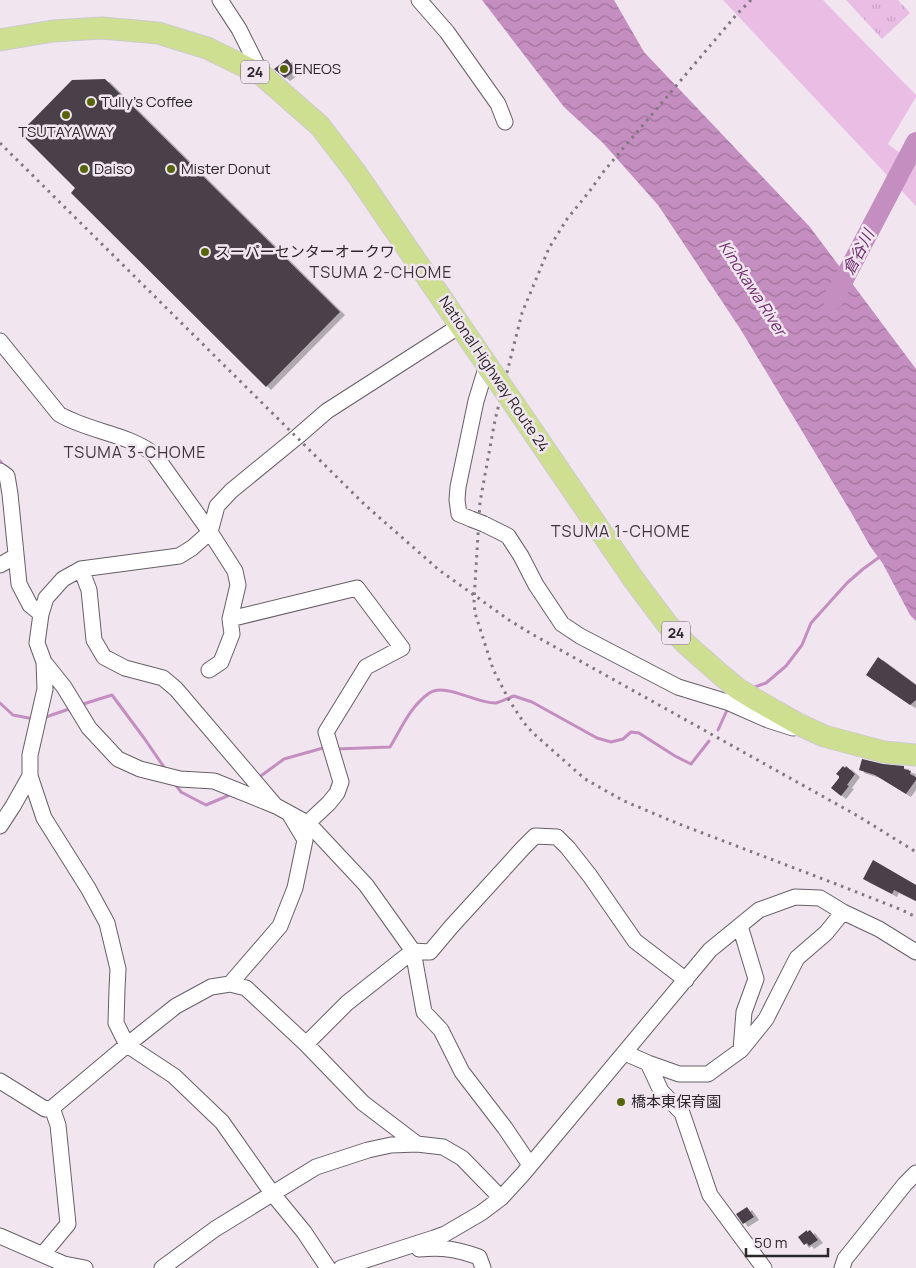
<svg xmlns="http://www.w3.org/2000/svg" width="916" height="1268" font-family="Manrope,'Noto Sans JP',sans-serif">
  <style>
    .green { fill: #eabde5 }
    .park { fill: url(#park-tufts) }
    .water { fill: url(#water-waves) }
    .lines { fill: none; stroke-linecap: round; stroke-linejoin: round }
    .stream { stroke: #c58ec0; stroke-width: 3 }
    .river { stroke: #c58ec0; stroke-width: 20 }
    .building { fill: #494148; filter: url(#shadow) }
    .minor-casing { stroke: #675e66; stroke-width: 17 }
    .highway-casing { stroke: #cccbcc; stroke-width: 23 }
    .minor { stroke: #fff; stroke-width: 15 }
    .highway { stroke: #cedf92; stroke-width: 21 }
    .rail { stroke: #7f787f; stroke-width: 3; stroke-dasharray: 2.5 5; stroke-linecap: butt }
    .minor-bridge-casing { stroke: #675e66; stroke-width: 17; stroke-linecap: butt }
    .highway-bridge-casing { stroke: #cccbcc; stroke-width: 23; stroke-linecap: butt }
    .minor-bridge { stroke: #fff; stroke-width: 15 }
    .highway-bridge { stroke: #cedf92; stroke-width: 21 }
    .poi-dot { fill: #576509; stroke: #f1e6f0; stroke-width: 2 }
    .labels { text-anchor: middle; stroke-width: 5; stroke-linejoin: round; paint-order: stroke }
    .shield { fill: #f1e6f0; stroke: #666066; stroke-width: 1 }
    .shield-label { font-size: 14px; font-weight: bold; fill: #2b272b }
    .poi-label { font-size: 15px; fill: #2b272b; stroke: #f1e6f0; text-anchor: start }
    .street-label { font-size: 15px; fill: #2b272b; stroke: #f1e6f0 }
    .water-label { font-size: 16px; font-style: italic; fill: #702e6d; stroke: #f1e6f0 }
    .neighbourhood-label { font-size: 16px; letter-spacing: 1px; fill: #3d353c; stroke: #f1e6f0 }
  </style>
  <defs>
    <pattern id="park-tufts" width="24" height="20" patternUnits="userSpaceOnUse" patternTransform="scale(1.25)"><rect width="24" height="20" fill="#eabde5"/><path d="M3 7l-1-3M5 7V3M7 7l1-3M15 17l-1-3M17 17v-4M19 17l1-3" fill="none" stroke="#c9a2c5"/></pattern>
    <pattern id="water-waves" width="16" height="10" patternUnits="userSpaceOnUse" patternTransform="scale(1.25)"><rect width="16" height="10" fill="#c58ec0"/><path d="M0 5q4-4 8 0t8 0" fill="none" stroke="#a0749c"/></pattern>
    <filter id="shadow"><feDropShadow dx="5" dy="3" stdDeviation="0" flood-color="#0004"/></filter>
  </defs>
  <rect width="100%" height="100%" fill="#f1e6f0"/>
  <path class="green" d="M723,0H823L916,95V97L888,144L916,165V206Z"/>
  <path class="park" d="M846,0H898L910,13L882,39Z"/>
  <path class="water" d="M482,0H614L644,52L810,227L916,369V621L910,615L883,564L870,546L852,514L741,330L658,205L603,143L564,107Z"/>
  <g class="lines">
    <path class="stream" d="M0,461L3,465
      M752,688L766,683L786,666L802,645L811,623L847,583L863,569L881,556
      M0,703L13,715L34,719
      M80,705L112,695L144,738L166,770
      M43,718L72,708
      M718,730L728,708
      M336,749L390,747C401,729 410,707 428,694C444,681 476,704 496,703C501,702 508,698 514,696L532,702L541,707L597,738L611,742L623,739L631,732L639,733L675,756L691,764L709,741
      M258,778L284,759L323,748H327
      M175,784L181,792L206,805L232,794"/>
    <path class="river" d="M833,300L916,142"/>
  </g>
  <path class="building" d="M287,59L296,70L285,78L274,69Z
    M105,79L340,312L266,387L71,193L75,188L20,133L72,80Z
    M878,657L916,685V700L910,705L866,675Z
    M862,759L883,764L904,766V769L911,771L910,774L916,777V780L906,794L875,775L859,770Z
    M843,766L845,768L846,766L855,774L847,785L849,786L841,796L831,788L839,778V776L836,774Z
    M873,860L916,885V901L894,890L892,894L863,879Z
    M747,1207L754,1217L743,1224L736,1214Z
    M807,1230V1232L810,1230L818,1240L809,1246L807,1243L804,1245L798,1237Z"/>
  <g class="lines">
    <defs>
      <path id="minor" d="M220,0L239,29L262,75
        M419,0L447,32L498,104L505,122
        M0,341L59,414C89,432 127,433 155,455L210,532L235,571L238,585L230,619L232,634L221,662L209,670
        M0,471L7,476L10,494L19,584L30,605L41,614
        M471,519L459,514L457,500L458,487L476,401L487,365
        M484,524L508,536L521,556L536,585L562,624L580,636L678,687L727,702L768,720L793,728
        M0,565L16,556
        M81,569L89,590L94,640L104,657L125,668L163,678L176,689L274,804
        M230,619L357,588L402,648L366,667L326,732L341,782L337,793L329,803L312,819L309,824L276,806L214,781L180,779L140,769L118,759L89,728L64,687L44,662L37,643L41,614L46,598L63,579L81,569L179,556L192,548L210,532L217,506L231,491L297,437L327,411L461,325
        M44,662L45,689L30,755V776L44,818L88,888L107,923L118,969L117,989L116,1023L127,1045L174,1076L222,1122L272,1193L304,1232L328,1268
        M309,824L366,885L413,951L424,1012L441,1030L462,1072L505,1128L530,1165
        M0,826L13,806L30,776
        M230,984L280,926L295,888L305,840L290,815
        M306,1044L347,1003L413,951L430,952L451,927L523,848L535,836L557,837L568,848L590,876L635,941L686,980
        M741,1050L766,1019L797,958L826,933L843,912
        M625,1053L648,1063L679,1074H708L741,1050L744,1012L756,979L740,926
        M648,1063L661,1091L682,1113L710,1195L764,1268
        M0,1081L45,1109L52,1108L127,1045L176,1006L211,987L230,984L246,988L306,1044L363,1103L417,1144
        M0,1236L64,1264L85,1268
        M419,1249C444,1247 456,1249 479,1257L483,1268
        M43,1254L68,1224L58,1125L52,1108
        M162,1268L215,1229L316,1167L368,1150L391,1145L417,1144L443,1147L462,1158L501,1198
        M341,1268L434,1238L445,1234L481,1213L501,1198L523,1174L710,950L759,910L795,897L820,898L843,912L879,929L916,952
        M842,1268L845,1259L905,1184L916,1173"/>
      <path id="highway" d="M0,40L53,31L102,28L158,33L207,48L262,75L320,126L356,173L487,365
        M516,407L634,580L667,624L686,644L720,674L738,689L756,700L798,724L824,736L884,752L916,755"/>
    </defs>
    <use href="#minor" class="minor-casing"/>
    <use href="#highway" class="highway-casing"/>
    <use href="#minor" class="minor"/>
    <use href="#highway" class="highway"/>
    <path class="rail" d="M751,0L737,14L604,171L589,192L567,219L549,248L522,313L495,420L480,502L474,600L475,613L493,669L509,700L524,723L533,733L585,779L624,801L679,824L836,884L902,910L916,917
      M0,143L364,504L439,570L509,620L530,633L858,816L916,852"/>
    <defs>
      <path id="minor-bridge" d="M471,519L484,524"/>
      <path id="highway-bridge" d="M487,365L516,407"/>
    </defs>
    <use href="#minor-bridge" class="minor-bridge-casing"/>
    <use href="#highway-bridge" class="highway-bridge-casing"/>
    <use href="#minor-bridge" class="minor-bridge"/>
    <use href="#highway-bridge" class="highway-bridge"/>
  </g>
  <g class="poi-dot">
    <circle cx="284" cy="69" r="5"/>
    <circle cx="91" cy="102" r="5"/>
    <circle cx="66" cy="115" r="5"/>
    <circle cx="84" cy="169" r="5"/>
    <circle cx="171" cy="169" r="5"/>
    <circle cx="205" cy="252" r="5"/>
    <circle cx="621" cy="1102" r="5"/>
  </g>
  <g class="labels">
    <g class="shield">
      <rect x="241" y="60.5" width="28" height="23" rx="4"/>
      <rect x="662" y="621.5" width="28" height="23" rx="4"/>
    </g>
    <g class="shield-label">
      <text x="255" y="77">24</text>
      <text x="676" y="638">24</text>
    </g>
    <g class="poi-label">
      <text x="294" y="74">ENEOS</text>
      <text x="101" y="107">Tully's Coffee</text>
      <text x="66" y="137" text-anchor="middle">TSUTAYA WAY</text>
      <text x="94" y="174">Daiso</text>
      <text x="181" y="174">Mister Donut</text>
      <text x="215" y="257">スーパーセンターオークワ</text>
      <text x="631" y="1107">橋本東保育園</text>
    </g>
    <g class="street-label">
      <text transform="translate(494 374) rotate(56)" y="5">National Highway Route 24</text>
    </g>
    <g class="water-label">
      <text transform="translate(858 252) rotate(-62)" y="6">倉谷川</text>
      <text transform="translate(753 288) rotate(57)" y="6">Kinokawa River</text>
    </g>
    <g class="neighbourhood-label">
      <text x="381" y="278">TSUMA 2-CHOME</text>
      <text x="135" y="458">TSUMA 3-CHOME</text>
      <text x="621" y="537">TSUMA 1-CHOME</text>
    </g>
  </g>
  <path d="M746 1248v8h82v-8" fill="none" stroke="#2b272b" stroke-width="2.5"/>
  <text x="754" y="1248" font-size="15" fill="#2b272b" stroke="#f1e6f0" stroke-width="4" paint-order="stroke">50 m</text>
</svg>
